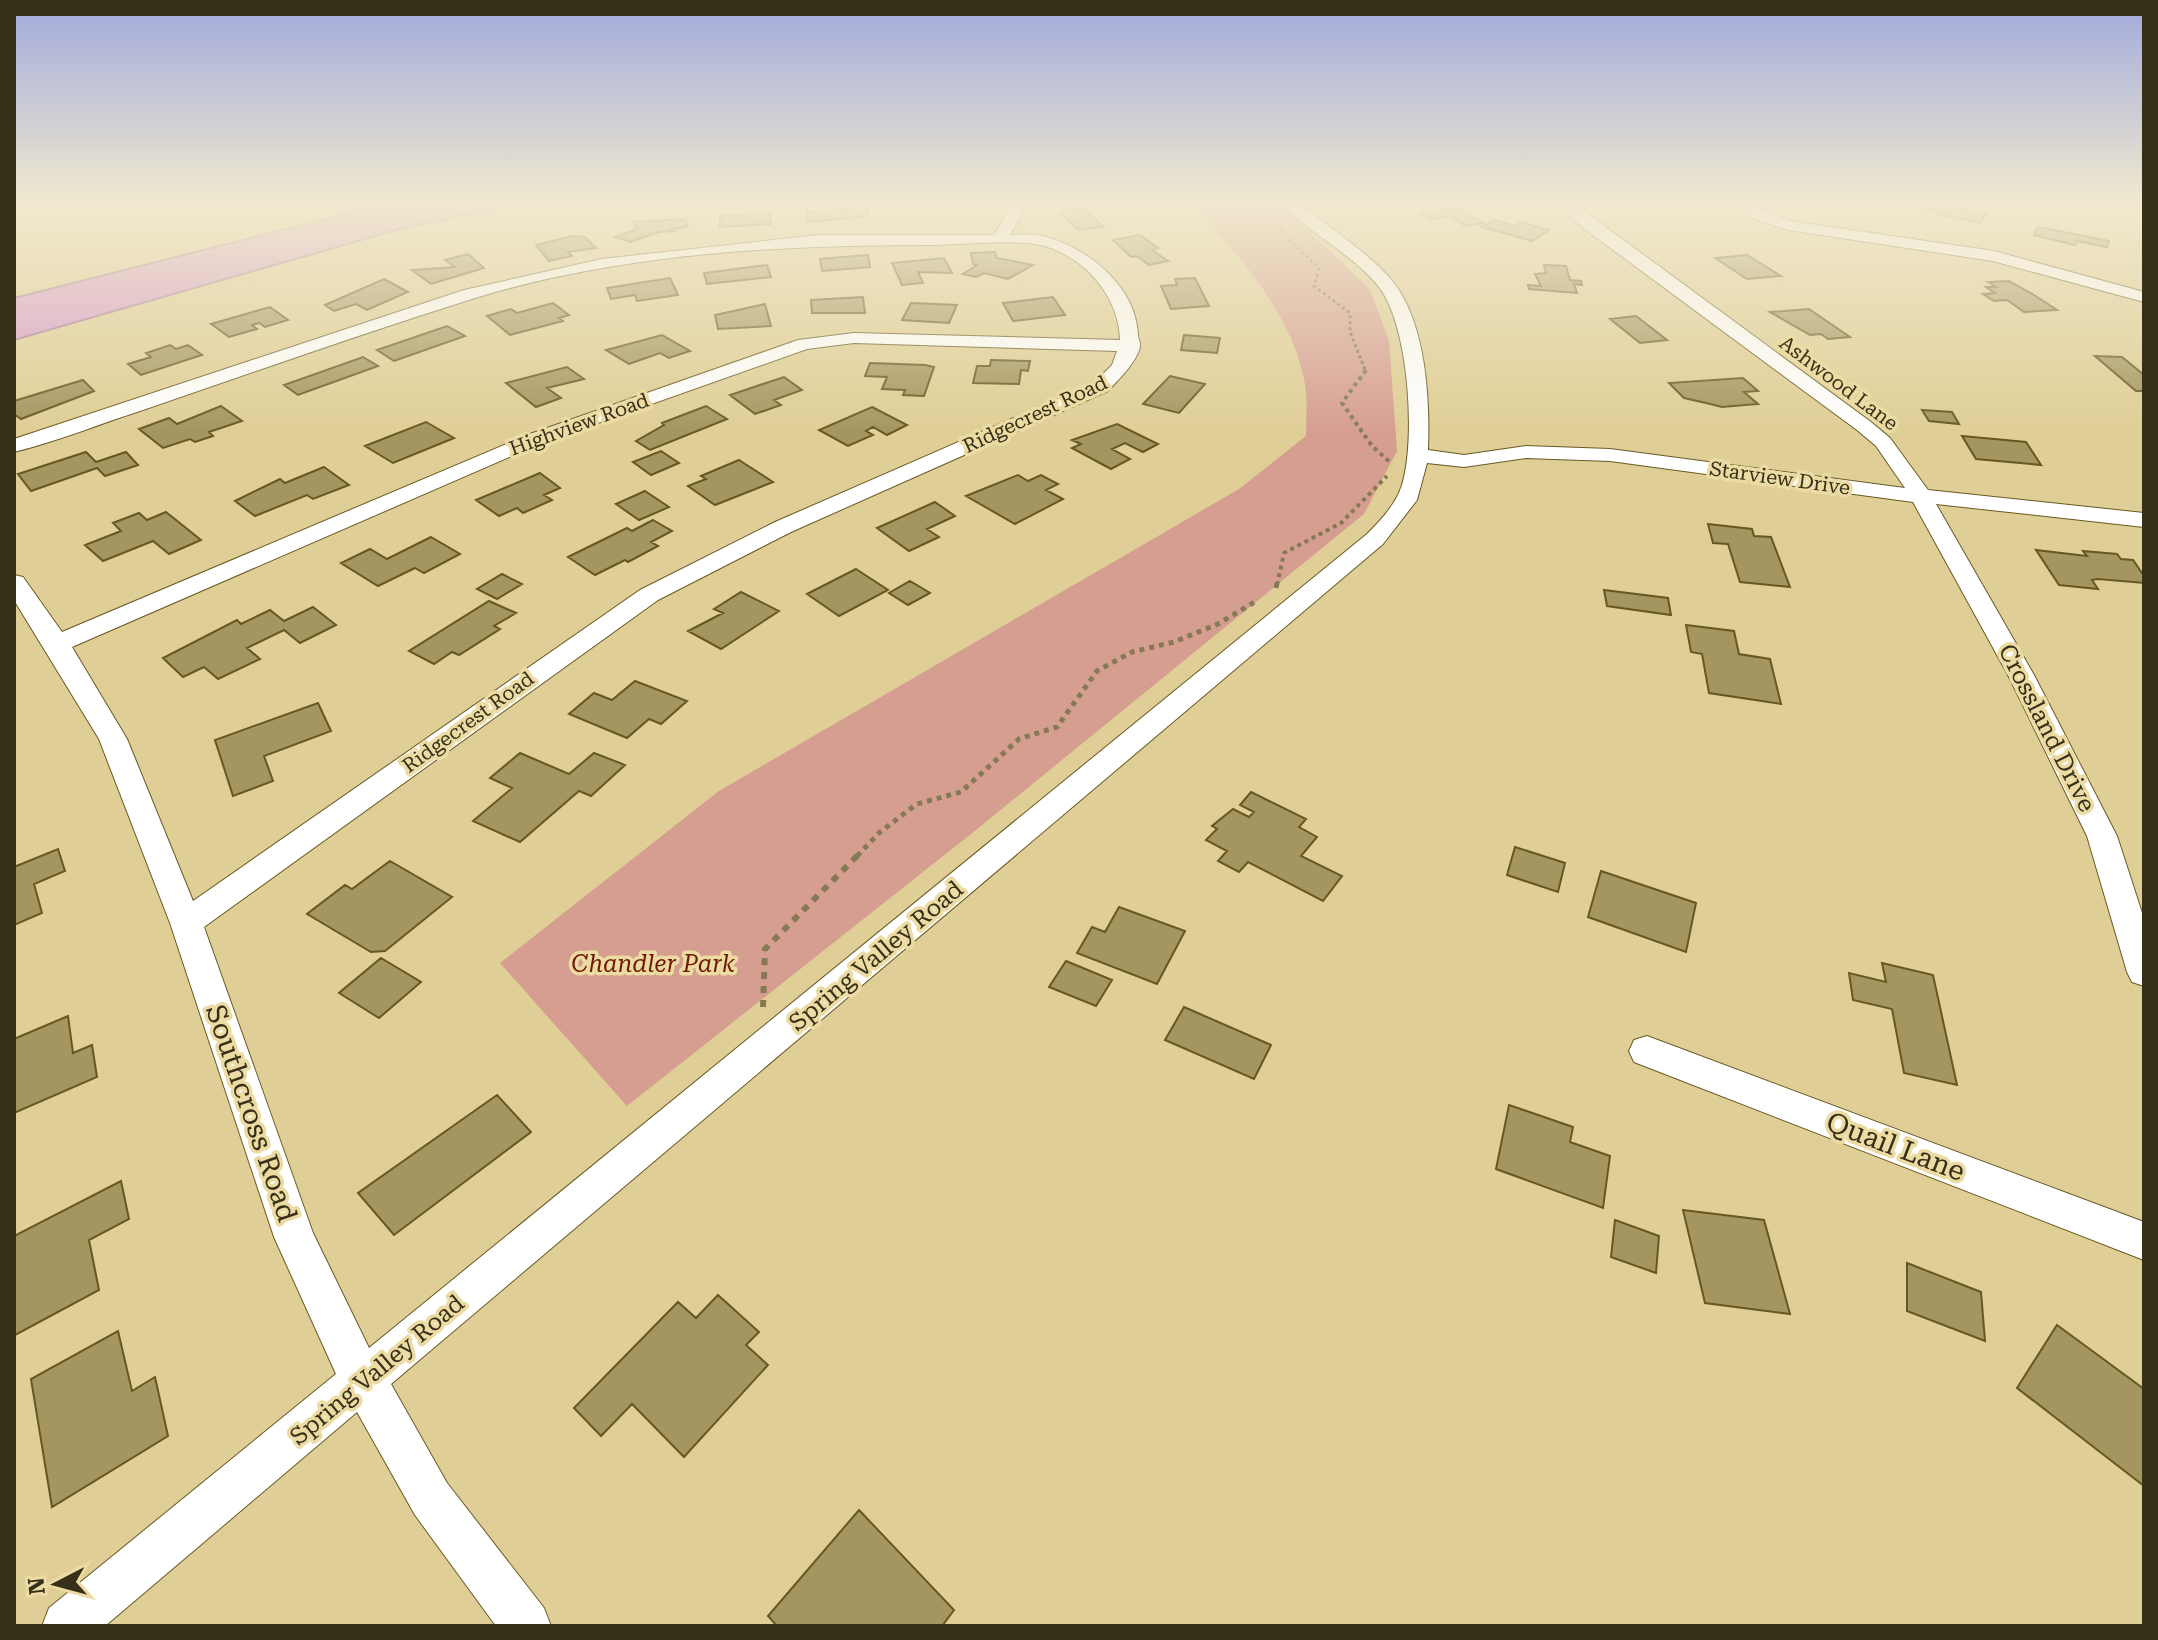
<svg xmlns="http://www.w3.org/2000/svg" width="2158" height="1640" font-family="'Roboto Serif',serif">
  <style>
    .green { fill: #d69e91 }
    .water { fill: #d79bcb; stroke: #a77b96; stroke-width: 2 }
    .building { fill: #a5965f; stroke: #675821; stroke-width: 2 }
    .lines { fill: none; stroke-linecap: round; stroke-linejoin: round }
    .minor-casing { stroke: #695a23; stroke-width: 2 }
    .path-far3 { stroke: #857a53; stroke-width: 3; stroke-dasharray: 3 3; stroke-linecap: butt }
    .path-far2 { stroke: #857a53; stroke-width: 4; stroke-dasharray: 4 4; stroke-linecap: butt }
    .path-far1 { stroke: #857a53; stroke-width: 5; stroke-dasharray: 5 5; stroke-linecap: butt }
    .path { stroke: #857a53; stroke-width: 6; stroke-dasharray: 7 7; stroke-linecap: butt }
    .minor { fill: #fff; fill-rule: evenodd }
    .labels { text-anchor: middle; stroke-width: 7; stroke-linejoin: round; paint-order: stroke }
    .far-street-label { font-size: 20px; fill: #363019; stroke: #ecdba2 }
    .street-label { font-size: 24px; fill: #363019; stroke: #ecdba2 }
    .park-label { font-size: 24px; font-style: italic; fill: #711904; stroke: #ecdba2 }
    .near-street-label { font-size: 28px; fill: #363019; stroke: #ecdba2 }
  </style>
  <rect width="100%" height="100%" fill="#dfce95"/>
  <path class="green" d="M1191,203H1278L1369,288L1389,340L1397,451L1364,514L976,830L627,1106L500,963L719,791L1239,489L1306,436C1306,418 1308,397 1304,379C1290,311 1237,253 1191,203Z"/>
  <path class="water" d="M389,203H526L403,228L14,340V298Z"/>
  <path class="building" d="M1925,203H1934L1986,214L1980,223L1938,214L1940,212L1922,208Z
    M867,205L868,216L807,222V212L850,210L849,206Z
    M1083,208L1104,227L1079,230L1059,212Z
    M1460,208L1484,223L1465,226L1451,216L1430,219L1421,213Z
    M770,213L771,224L720,227V216Z
    M685,219L688,227L671,229L675,231L659,232L630,242L615,237L637,229L634,222Z
    M1494,220L1515,226L1520,222L1549,230L1532,241L1482,227Z
    M2038,227L2109,241L2107,247L2077,241L2075,245L2034,235Z
    M1140,235L1158,248L1152,250L1168,261L1149,265L1137,256L1131,257L1113,240Z
    M572,236L585,237L596,248L568,252L572,256L549,261L536,245Z
    M995,252L997,258L1033,265L1008,279L984,273L976,277L963,274L977,265L973,264L971,253Z
    M468,254L484,268L431,284L412,270L455,267L445,260Z
    M868,255L870,267L822,271L820,259Z
    M1747,255L1781,276L1747,279L1715,258Z
    M944,258L952,273L918,272L923,283L902,285L892,263Z
    M767,265L771,277L707,284L704,273Z
    M1544,265L1566,266L1570,280L1581,281L1582,285L1574,284L1577,293L1529,289L1528,285L1541,286L1535,274L1546,273Z
    M670,278L678,295L637,301L635,295L611,299L607,288Z
    M1195,278L1209,306L1171,309L1161,286L1177,285L1175,279Z
    M384,279L408,292L367,310L356,304L334,311L325,305Z
    M2009,281L2034,295L2057,310L2024,312L2007,300L1994,301L1983,294L1995,293L1986,287H1996L1988,282Z
    M863,297L865,313H812L811,300Z
    M1053,297L1065,315L1013,321L1003,303Z
    M553,303L569,315L559,318L563,321L510,335L487,316L511,309L517,313Z
    M911,303L957,305L949,323L902,320Z
    M765,304L771,326L718,329L715,315Z
    M270,307L288,320L265,327L259,323L252,325L257,329L229,337L211,324Z
    M1809,309L1850,337L1828,339L1821,334L1810,335L1770,312Z
    M1636,316L1667,340L1640,343L1610,319Z
    M447,326L465,336L394,361L377,350Z
    M662,335L690,351L669,358L660,353L629,364L606,350Z
    M1184,335L1220,338L1217,353L1181,350Z
    M170,345L176,349L188,345L202,355L141,375L128,364L151,357L146,353Z
    M2095,356L2122,357L2144,375V391H2136Z
    M363,357L378,366L298,395L284,385Z
    M991,360L1030,361L1028,371L1021,370L1019,384L973,383L977,366H990Z
    M870,363L925,365L934,367L924,396L903,395L905,390L882,389L887,377L865,376Z
    M567,367L584,379L547,388L561,398L536,407L506,383Z
    M1170,376L1205,384L1179,413L1143,404Z
    M784,377L802,390L774,400L781,405L755,414L730,395Z
    M1743,378L1758,391L1744,392L1758,404L1722,407L1706,403L1684,398L1669,383Z
    M83,380L94,391L21,419L14,414V401Z
    M221,406L242,421L209,432L213,436L195,442L190,439L163,448L139,429L169,418L177,424Z
    M706,406L727,419L650,450L636,441L664,425L662,423Z
    M872,407L907,425L887,435L873,427L866,431L873,435L848,446L819,430Z
    M1922,410L1952,412L1959,424L1929,421Z
    M426,422L454,438L393,463L365,446Z
    M1117,424L1158,444L1143,452L1125,443L1112,449L1130,459L1111,469L1072,448L1081,444L1072,440Z
    M1962,436L2026,442L2041,465L1976,459Z
    M661,451L679,463L651,475L633,462Z
    M86,452L96,462L126,452L138,465L105,476L97,468L31,491L18,474Z
    M739,460L773,482L715,505L688,486L706,479L701,476Z
    M324,467L349,485L313,499L307,495L255,516L235,501L280,479L285,483Z
    M540,473L560,488L544,495L552,500L523,513L517,508L499,516L476,500Z
    M1018,475L1028,481L1041,475L1058,484L1046,490L1063,499L1015,524L966,496Z
    M645,491L669,507L639,520L616,504Z
    M935,502L955,516L927,529L939,537L909,551L877,528Z
    M166,512L201,540L169,554L153,541L103,561L85,545L121,531L113,523L139,513L147,520Z
    M653,520L672,531L651,542L658,546L628,562L625,560L595,575L568,557L627,528L632,531Z
    M1708,524L1752,529L1754,536L1771,537L1790,587L1740,582L1728,544L1713,543Z
    M431,537L460,554L424,573L415,568L378,586L341,563L370,549L387,559Z
    M2036,550L2087,556L2083,551L2117,554L2121,559L2133,560L2144,576V583L2098,579L2092,580L2098,589L2059,585Z
    M856,569L888,590L839,616L807,594Z
    M502,574L522,584L497,599L477,589Z
    M910,581L930,593L908,605L889,593Z
    M1604,590L1668,598L1671,615L1607,606Z
    M741,592L779,611L721,649L688,631L723,613L714,609Z
    M489,601L516,613L494,626L500,629L459,655L452,652L434,664L409,651Z
    M313,607L336,625L300,643L284,630L247,648L260,659L218,679L204,667L183,677L163,658L237,620L241,624L270,610L284,621Z
    M1686,625L1734,631L1739,654L1770,659L1781,704L1709,693L1702,654L1691,652Z
    M635,681L687,701L661,724L649,719L627,738L569,714L594,693L612,700Z
    M318,703L331,731L264,756L273,781L233,796L215,740Z
    M520,753L569,774L594,753L625,765L591,796L579,791L520,842L473,821L512,788L490,778Z
    M1251,792L1306,819L1299,827L1317,837L1301,856L1342,876L1323,901L1248,862L1239,872L1218,861L1227,851L1206,840L1217,829L1212,826L1233,809L1249,817L1254,812L1240,805Z
    M1515,847L1565,863L1558,892L1507,875Z
    M58,849L65,871L34,884L42,913L14,925V867Z
    M390,861L452,897L385,951L371,952L307,914L345,885L352,889Z
    M1601,871L1696,903L1686,952L1588,917Z
    M1119,907L1185,931L1157,984L1077,953L1092,927L1105,932Z
    M381,958L421,982L379,1018L339,993Z
    M1066,961L1112,980L1096,1006L1049,987Z
    M1882,963L1933,975L1957,1085L1904,1073L1892,1009L1853,1000L1849,973L1886,982Z
    M1184,1007L1271,1045L1254,1079L1165,1040Z
    M68,1016L73,1053L92,1045L97,1077L14,1113V1039Z
    M497,1095L531,1132L394,1235L358,1193Z
    M1509,1105L1573,1127L1570,1142L1610,1156L1603,1208L1496,1169Z
    M121,1181L129,1219L89,1240L99,1290L15,1335L14,1236Z
    M1683,1210L1764,1220L1790,1314L1705,1303Z
    M1615,1220L1659,1236L1656,1273L1611,1257Z
    M1907,1263L1981,1292L1985,1341L1907,1311Z
    M718,1295L759,1332L746,1345L768,1365L684,1457L632,1404L601,1436L574,1408L678,1302L696,1318Z
    M2057,1325L2144,1389V1486L2017,1388Z
    M118,1331L132,1391L155,1377L168,1436L52,1507L31,1379Z
    M859,1510L954,1610L942,1626H777L768,1616Z"/>
  <g class="lines">
    <defs>
      <path id="minor" d="M1013,203H1028L1010,235C1021,235 1035,233 1047,237C1090,250 1136,287 1138,335C1138,339 1141,343 1140,347C1136,363 1119,379 1108,391L791,532L658,600L204,927L313,1233L369,1348L1367,534C1381,520 1396,504 1402,485C1416,439 1409,326 1379,287C1352,253 1310,235 1282,203C1304,203 1317,217 1334,230C1355,246 1378,263 1394,283C1426,325 1430,399 1428,450L1464,455L1526,446L1610,449L1905,488L1876,446L1857,430L1582,227L1557,203H1573L1871,422L1890,438L1928,490L2144,513V527L1936,504L2034,675L2117,836L2144,919V986L2132,982L2127,972L2087,836L2008,675L1913,502L1610,461L1526,458L1464,467L1427,463L1417,500L1383,544L391,1384L447,1483L544,1608L551,1626H496L415,1515L357,1412L105,1626H42L49,1608L336,1374L274,1237L170,923L99,739L14,600V575L23,577L62,632L530,434L798,340L854,333L1120,340C1119,296 1084,256 1041,245C1014,239 961,245 932,245C779,245 620,253 472,299C363,333 254,372 146,409C102,423 59,441 14,452V439L464,290L602,259L817,235H994ZM854,343L1117,351L1112,365L1094,383L775,522L640,590L193,901L127,739L72,647L544,442L807,349Z
        M1728,203H1747L1790,221L1994,251L2144,292V302L1993,261L1788,230L1756,220Z
        M1647,1036L2144,1222V1260L1634,1062L1629,1051L1634,1040Z"/>
    </defs>
    <use href="#minor" class="minor-casing"/>
    <path class="path-far3" d="M1256,203L1271,214
      M1279,224L1286,237L1319,268L1314,286L1350,313V332L1366,372"/>
    <path class="path-far2" d="M1366,370L1342,403L1372,446L1392,464
      M1277,585L1284,553L1341,523L1387,476"/>
    <path class="path-far1" d="M1276,588L1277,583
      M857,856L880,832L917,804L961,792L1019,739L1057,727L1097,671L1132,652L1174,642L1218,624L1258,600"/>
    <path class="path" d="M763,1007L765,949L859,854"/>
    <use href="#minor" class="minor"/>
  </g>
  <linearGradient id="sky" x2="0" y2="1"><stop stop-color="#a1aadc"/><stop offset="0.47" stop-color="#f1e9cf"/><stop offset="1" stop-color="#f1e9cf" stop-opacity="0"/></linearGradient>
  <rect width="2158" height="433" fill="url(#sky)"/>
  <g class="labels">
    <g class="far-street-label">
      <text transform="translate(1839 383) rotate(37)" y="7">Ashwood Lane</text>
      <text transform="translate(1035 414) rotate(-25)" y="7">Ridgecrest Road</text>
      <text transform="translate(579 424) rotate(-20)" y="7">Highview Road</text>
      <text transform="translate(1780 478) rotate(8)" y="7">Starview Drive</text>
      <text transform="translate(468 722) rotate(-36)" y="7">Ridgecrest Road</text>
    </g>
    <g class="street-label">
      <text transform="translate(2047 728) rotate(63)" y="8">Crossland Drive</text>
      <text transform="translate(876 956) rotate(-40)" y="8">Spring Valley Road</text>
      <text transform="translate(377 1370) rotate(-40)" y="8">Spring Valley Road</text>
    </g>
    <g class="park-label">
      <text x="653" y="972">Chandler Park</text>
    </g>
    <g class="near-street-label">
      <text transform="translate(252 1113) rotate(71)" y="10">Southcross Road</text>
      <text transform="translate(1896 1146) rotate(21)" y="10">Quail Lane</text>
    </g>
  </g>
  <rect width="2158" height="1640" fill="none" stroke="#363019" stroke-width="32"/>
  <g transform="translate(56 1584) rotate(264)" stroke="#ecdba2" stroke-width="6" paint-order="stroke">
  <path d="M0-6L14 30L0 20L-14 30Z" fill="#363019"/>
  <text y="-12" font-size="22" font-weight="bold" text-anchor="middle" fill="#363019">N</text>
  </g>
</svg>
